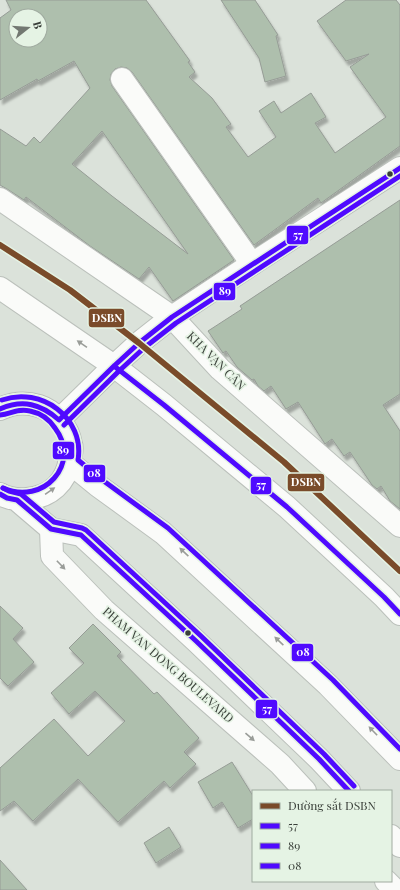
<svg xmlns="http://www.w3.org/2000/svg" width="400" height="890" font-family="'Playfair Display',serif">
  <style>
    .building { fill: #aebfad; stroke: #969c96; fill-rule: evenodd; filter: url(#shadow) }
    .lines { fill: none; stroke-linecap: round; stroke-linejoin: round }
    .street-casing { stroke: #bbc0bb; stroke-width: 24 }
    .secondary-casing { stroke: #bbc0bb; stroke-width: 24 }
    .primary-casing { stroke: #bbc0bb; stroke-width: 24 }
    .highway-casing { stroke: #bbc0bb; stroke-width: 24 }
    .street { stroke: #fafbf9; stroke-width: 22 }
    .secondary { stroke: #fafbf9; stroke-width: 22 }
    .primary { stroke: #fafbf9; stroke-width: 22 }
    .highway { stroke: #fafbf9; stroke-width: 22 }
    .bus-1-casing { stroke: #e5f3e4; stroke-width: 8 }
    .bus-2-casing { stroke: #e5f3e4; stroke-width: 8 }
    .bus-3-casing { stroke: #e5f3e4; stroke-width: 8 }
    .bus-1 { stroke: #4f0aff; stroke-width: 5 }
    .bus-2 { stroke: #4f0aff; stroke-width: 5 }
    .bus-3 { stroke: #4f0aff; stroke-width: 5 }
    .rail-1-casing { stroke: #e5f3e4; stroke-width: 9 }
    .rail-1 { stroke: #7a4b2a; stroke-width: 6 }
    .oneway { fill: #9a9d99 }
    .bus-dot { fill: #393f39; stroke: #e5f3e4; stroke-width: 1.5 }
    .labels { text-anchor: middle; stroke-width: 3; stroke-linejoin: round; paint-order: stroke }
    .street-label { font-size: 12px; fill: #393f39; stroke: #e5f3e4 }
    .line-badge { stroke: #e5f3e4; stroke-width: 1.5 }
    .badge-label { font-size: 11px; text-anchor: middle; font-weight: bold; fill: #fff }
  </style>
  <defs>
    <filter id="shadow"><feDropShadow dx="2.5" dy="4.5" stdDeviation="1" flood-color="#0004"/></filter>
  </defs>
  <rect width="100%" height="100%" fill="#dbe2da"/>
  <path class="building" d="M6,0H146L190,61L188,62L195,72L189,77L212,98L231,124L226,127L248,157L276,137L259,111L274,101L281,113L311,93L326,117L315,123L335,153L386,117L350,67L369,54L346,61L317,21L346,0H396L400,5V146L321,203L318,198L254,245L132,72L127,68L121,67L115,69L111,74L110,80L112,86L234,260L173,301L149,267L139,279L90,246L26,197L24,200L7,189L0,185V129L26,146L34,137L40,143L90,88L74,61L38,81L37,79L0,100V18L11,10ZM16,16H40V40H16ZM102,131L188,254L112,196L72,164Z
    M221,0H255L278,35L276,36L286,76L265,82L259,58Z
    M400,200V394L383,405L400,431V509L390,501L381,486L377,489L372,485L350,452L344,456L332,439L325,444L298,402L286,409L271,386L264,391L258,386L254,379L252,380L237,367L226,351L223,353L208,331L242,309L240,306Z
    M0,606L23,628L13,639L34,662L8,686L0,678Z
    M93,624L121,652L117,656L154,694L157,692L199,738L184,752L196,764L170,788L164,781L118,822L78,779L33,821L14,801L0,811V768L54,719L88,756L125,721L95,691L69,714L51,693L84,663L69,648Z
    M232,762L253,796V819L238,828L222,802L213,808L198,782Z
    M169,827L181,847L156,863L144,843Z
    M0,860L27,890H0Z"/>
  <g class="lines">
    <defs>
      <path id="street" d="M122,79L252,264
        M0,199L172,317L220,369L400,526"/>
      <path id="secondary" d="M59,420L114,366L139,343L172,317L252,264L400,168"/>
      <path id="primary" d="M0,288L114,366L164,405L287,507L384,597L400,614
        M51,529L52,556L104,610L280,764L305,791
        M386,881L395,890"/>
      <path id="highway" d="M0,409C12,403 26,402 39,406C55,411 68,427 71,444C73,449 71,454 70,459C66,483 50,497 27,499C17,500 9,499 0,494
        M70,463L97,485L163,533L328,685L400,759
        M17,500L51,529L81,535L196,641L319,759L349,791
        M391,836L400,846"/>
    </defs>
    <use href="#street" class="street-casing"/>
    <use href="#secondary" class="secondary-casing"/>
    <use href="#primary" class="primary-casing"/>
    <use href="#highway" class="highway-casing"/>
    <use href="#street" class="street"/>
    <use href="#secondary" class="secondary"/>
    <use href="#primary" class="primary"/>
    <use href="#highway" class="highway"/>
    <defs>
      <path id="bus-1" d="M114,366L164,405L287,507L384,597L400,614
        M0,409C23,399 41,404 59,420L114,366L139,343L172,317L400,168
        M0,494L7,498L17,500L51,529L81,535L196,641L319,759L349,791"/>
      <path id="bus-2" d="M0,415C11,414 17,408 30,411C40,413 49,419 55,428C82,464 43,506 3,488
        M64,425L119,371L144,348L176,323L400,176"/>
      <path id="bus-3" d="M2,400C41,386 85,418 78,460L101,479L168,528L333,680L400,749
        M3,488L9,491L21,494L54,522L82,528L86,530L201,636L324,754L354,786"/>
    </defs>
    <use href="#bus-1" class="bus-1-casing"/>
    <use href="#bus-2" class="bus-2-casing"/>
    <use href="#bus-3" class="bus-3-casing"/>
    <use href="#bus-1" class="bus-1"/>
    <use href="#bus-2" class="bus-2"/>
    <use href="#bus-3" class="bus-3"/>
    <defs>
      <path id="rail-1" d="M0,245L70,290L139,343L284,462L400,571"/>
    </defs>
    <use href="#rail-1" class="rail-1-casing"/>
    <use href="#rail-1" class="rail-1"/>
  </g>
  <defs><path id="oneway-solid" d="M-6-.8H1V-3.2L6.5 0L1 3.2V.8H-6Z"/></defs>
  <g class="oneway">
    <use href="#oneway-solid" transform="translate(82 344) rotate(-146)"/>
    <use href="#oneway-solid" transform="translate(50 491) rotate(-35)"/>
    <use href="#oneway-solid" transform="translate(184 552) rotate(-137)"/>
    <use href="#oneway-solid" transform="translate(61 565) rotate(46)"/>
    <use href="#oneway-solid" transform="translate(279 641) rotate(-137)"/>
    <use href="#oneway-solid" transform="translate(373 731) rotate(-134)"/>
    <use href="#oneway-solid" transform="translate(250 737) rotate(41)"/>
  </g>
  <g class="bus-dot">
    <circle cx="390" cy="174" r="3.5"/>
    <circle cx="188" cy="633" r="3.5"/>
  </g>
  <g class="labels">
    <g class="street-label">
      <text transform="translate(216 361) rotate(45)" y="4">KHA VẠN CÂN</text>
      <text transform="translate(168 665) rotate(41)" y="4">PHAM VAN DONG BOULEVARD</text>
    </g>
  </g>
  <g class="line-badge">
    <rect x="286" y="225" width="23" height="20" rx="4" fill="#4f0aff"/>
    <rect x="213" y="282" width="23" height="19" rx="4" fill="#4f0aff"/>
    <rect x="88" y="308" width="37" height="20" rx="4" fill="#7a4b2a"/>
    <rect x="52" y="441" width="23" height="19" rx="4" fill="#4f0aff"/>
    <rect x="83" y="464" width="23" height="19" rx="4" fill="#4f0aff"/>
    <rect x="287" y="473" width="38" height="19" rx="4" fill="#7a4b2a"/>
    <rect x="250" y="476" width="22" height="19" rx="4" fill="#4f0aff"/>
    <rect x="291" y="643" width="23" height="19" rx="4" fill="#4f0aff"/>
    <rect x="255" y="699" width="23" height="20" rx="4" fill="#4f0aff"/>
  </g>
  <g class="badge-label">
    <text x="298" y="239">57</text>
    <text x="225" y="295">89</text>
    <text x="107" y="322">ĐSBN</text>
    <text x="63" y="454">89</text>
    <text x="94" y="477">08</text>
    <text x="306" y="486">ĐSBN</text>
    <text x="261" y="489">57</text>
    <text x="303" y="656">08</text>
    <text x="267" y="713">57</text>
  </g>
  <rect x="252" y="790" width="140" height="92" fill="#e5f3e4" stroke="#a0aba0"/>
  <rect x="260" y="803" width="20" height="6" fill="#7a4b2a" stroke="#a0aba0"/>
  <text x="288" y="810" font-size="12" fill="#393f39">Đường sắt ĐSBN</text>
  <rect x="260" y="823" width="20" height="6" fill="#4f0aff" stroke="#a0aba0"/>
  <text x="288" y="830" font-size="12" fill="#393f39">57</text>
  <rect x="260" y="843" width="20" height="6" fill="#4f0aff" stroke="#a0aba0"/>
  <text x="288" y="850" font-size="12" fill="#393f39">89</text>
  <rect x="260" y="863" width="20" height="6" fill="#4f0aff" stroke="#a0aba0"/>
  <text x="288" y="870" font-size="12" fill="#393f39">08</text>
  <g transform="translate(28 28) rotate(73)"><circle r="19" fill="#e5f3e4" stroke="#a0aba0"/>
  <path d="M0-3L7 15L0 10L-7 15Z" fill="#727871"/>
  <text y="-6" font-size="11" font-weight="bold" text-anchor="middle" fill="#393f39">B</text>
  </g>
</svg>
